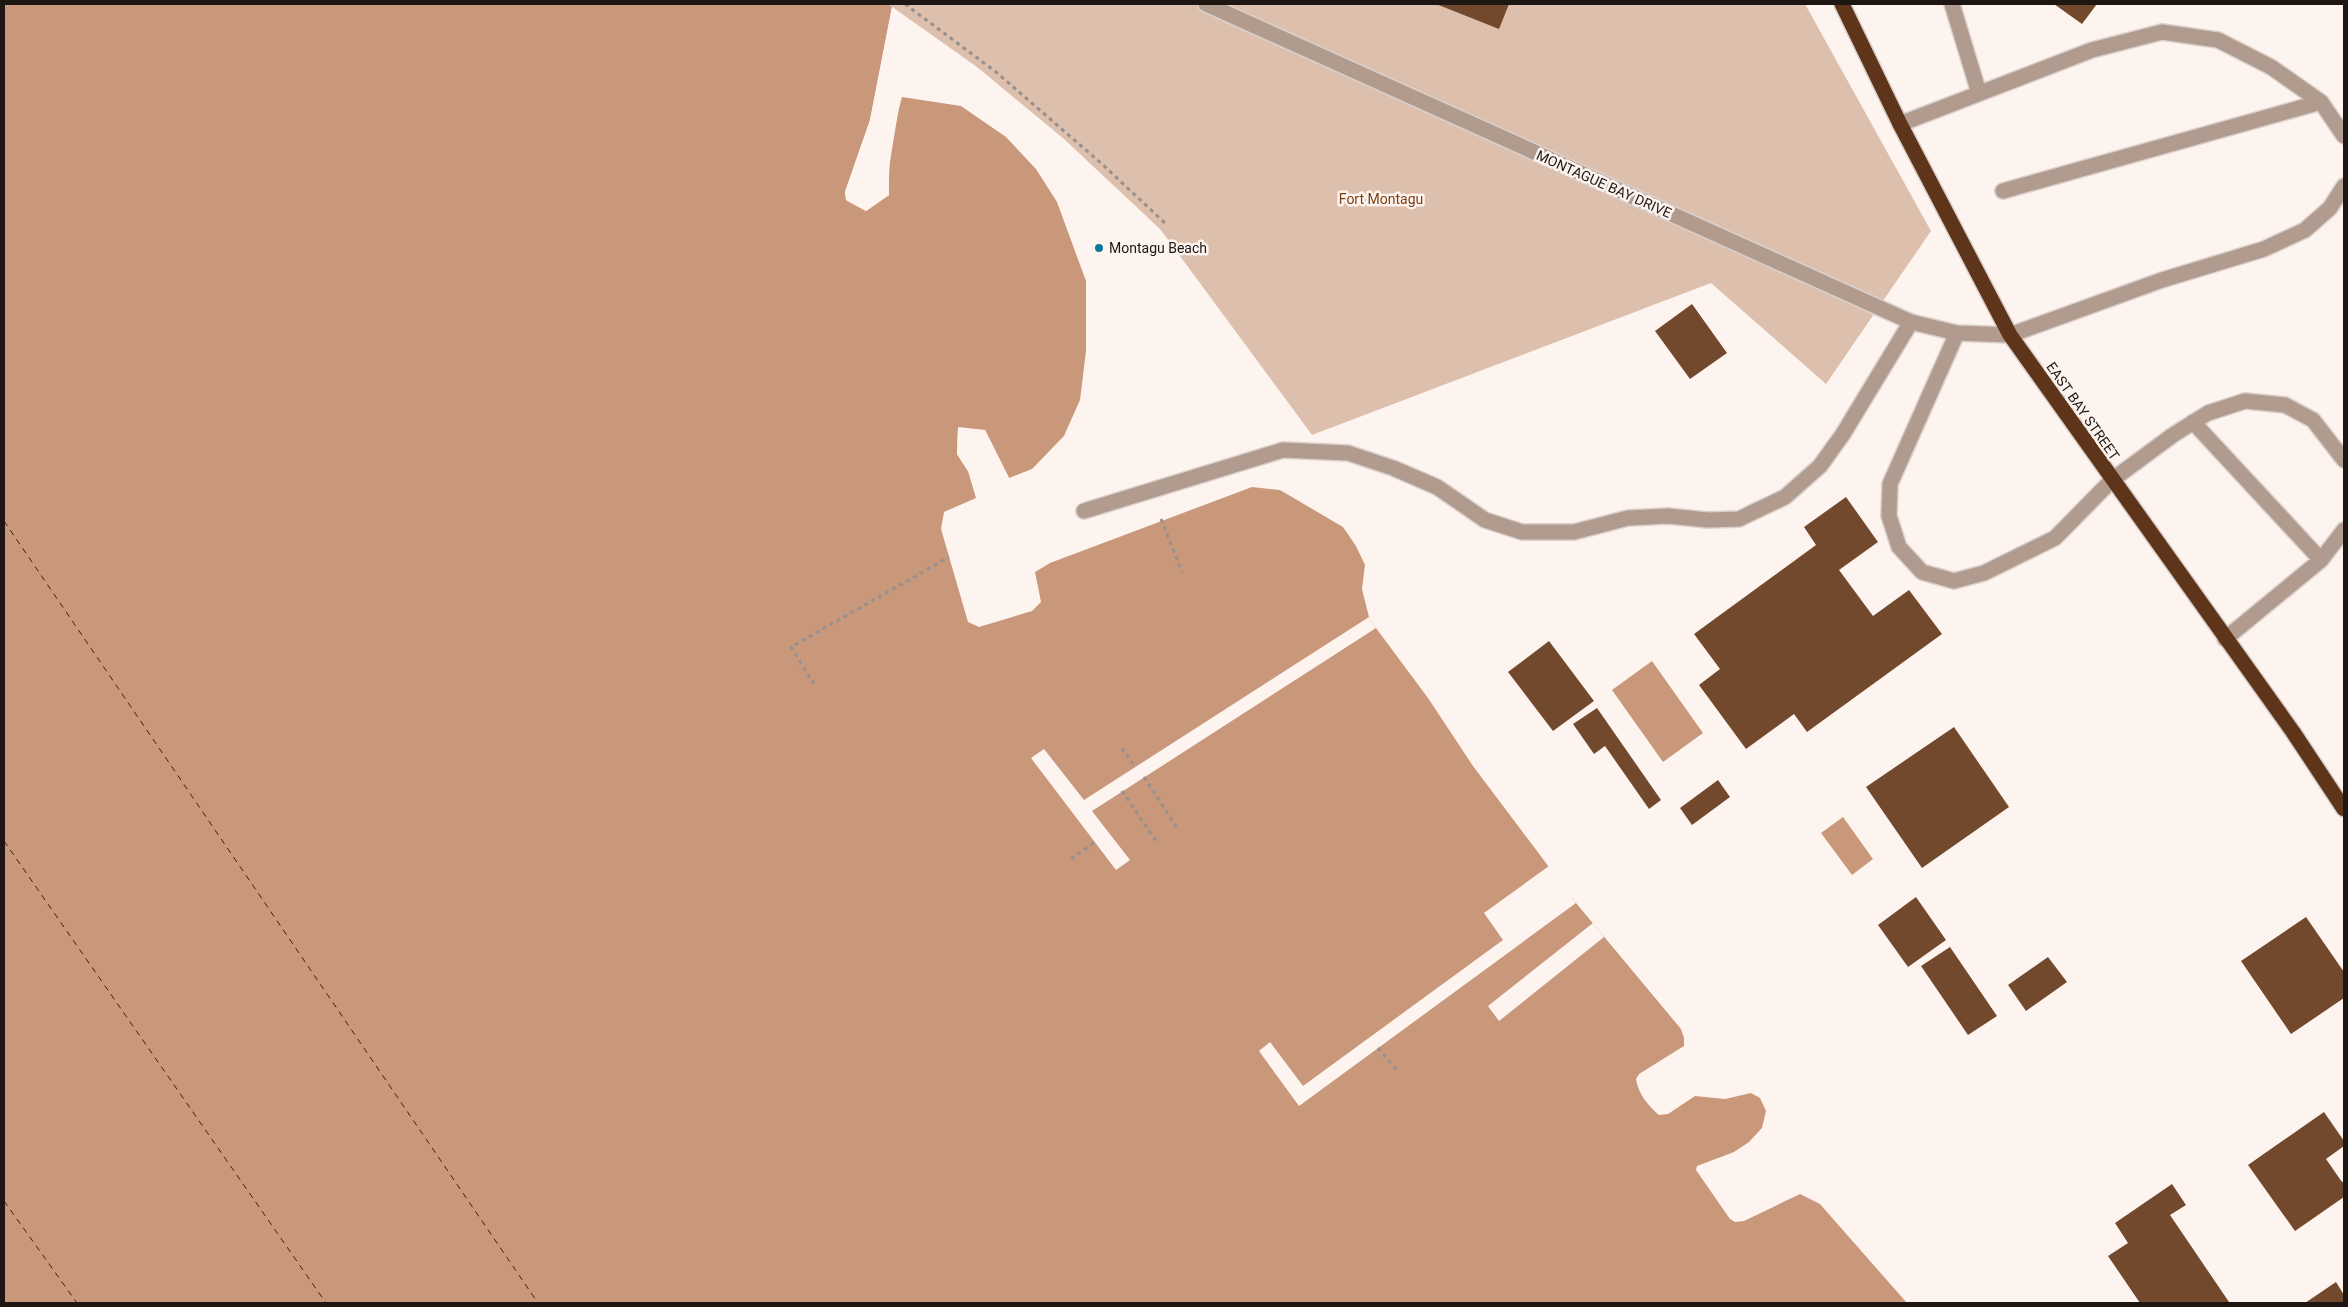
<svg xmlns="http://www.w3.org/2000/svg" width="2348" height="1307" font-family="Roboto,sans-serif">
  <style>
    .green { fill: #ddbfad }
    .water { fill: #c9987b }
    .pier { fill: #fef4ef }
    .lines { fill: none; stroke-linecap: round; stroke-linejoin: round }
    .ferry { stroke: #412009; stroke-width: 1; stroke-dasharray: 6 5; stroke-linecap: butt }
    .building { fill: #73492e }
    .lane-casing { stroke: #dad0cc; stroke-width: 18 }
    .street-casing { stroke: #dad0cc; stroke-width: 18 }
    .highway-casing { stroke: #dad0cc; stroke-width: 18 }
    .path { stroke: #99908c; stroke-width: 3; stroke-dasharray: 4 4; stroke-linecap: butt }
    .lane { stroke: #b19b8e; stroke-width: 15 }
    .street { stroke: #b19b8e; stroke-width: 15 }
    .highway { stroke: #5e351a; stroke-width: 15 }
    .poi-dot { fill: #0878a2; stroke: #fef4ef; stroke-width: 2 }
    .labels { text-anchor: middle; stroke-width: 5; stroke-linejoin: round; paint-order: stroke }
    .street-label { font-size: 14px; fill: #1e1612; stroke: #fef4ef }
    .park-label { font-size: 14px; fill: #7b3e11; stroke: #fef4ef }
    .poi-label { font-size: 14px; fill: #1e1612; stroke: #fef4ef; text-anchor: start }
  </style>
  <rect width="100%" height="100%" fill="#fef4ef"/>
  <path class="green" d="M888,4H1805L1931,231L1826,384L1711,283L1312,435L1160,229L1064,139L977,67Z"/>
  <path class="water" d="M4,4H888L892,7L870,120L845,192L846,200L866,211L889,195C888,162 893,129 902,97L961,106L1006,137L1036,169L1057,202L1086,281V351L1080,400L1064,436L1032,469L1009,478L985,430L958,428L957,454L968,471L976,498L944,512L941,529L968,622L979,627L1032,611L1041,602L1035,572L1050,563L1252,487L1280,490L1343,527L1356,546L1365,565L1362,589L1369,617L1376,628L1428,698L1473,766L1576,903L1681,1029L1684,1038V1046L1639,1074L1636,1079C1638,1093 1648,1106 1659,1115L1668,1114L1695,1096L1725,1099L1751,1093L1760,1098L1766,1111L1762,1128L1749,1142L1734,1152L1697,1166L1696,1170L1730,1219L1735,1222L1744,1221L1800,1194L1820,1204L1907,1303H4Z
    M1652,661L1703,733L1663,762L1612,690Z
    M1843,817L1873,859L1852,875L1821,833Z"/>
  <path class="pier" d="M892,7L894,9L873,120L847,192L849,199L866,208L886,194L885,172L893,122L901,95L888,173L889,195L866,211L846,200L845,192L870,120Z
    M958,427L985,430L1010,480L1006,479L983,433L960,430L959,454L973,479L957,454Z
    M1369,617L1376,628L1092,811L1130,860L1116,870L1031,758L1044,749L1084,800Z
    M1549,866L1576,903L1299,1106L1259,1051L1270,1042L1303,1086L1503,940L1484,913Z
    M1593,923L1604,937L1499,1021L1488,1006Z"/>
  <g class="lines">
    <path class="ferry" d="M4,521L538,1303
      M4,841L326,1303
      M4,1201L77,1303"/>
  </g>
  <path class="building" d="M1436,4H1509L1499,29Z
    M2054,4H2097L2082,24Z
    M1692,304L1727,353L1690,379L1655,331Z
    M1846,497L1878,542L1839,570L1873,616L1909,590L1942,634L1807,732L1794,714L1746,749L1699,685L1720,669L1694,634L1816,545L1804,527Z
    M1549,641L1594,701L1553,731L1508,672Z
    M1597,708L1661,800L1649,809L1605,746L1594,754L1573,724Z
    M1954,727L2009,807L1922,868L1866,787Z
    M1718,780L1730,797L1692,825L1680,808Z
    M1916,897L1946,940L1908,967L1878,925Z
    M2306,917L2344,972V998L2291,1034L2241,961Z
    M1950,947L1997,1016L1968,1035L1921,966Z
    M2048,957L2067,982L2026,1011L2008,985Z
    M2324,1112L2344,1141V1146L2326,1159L2342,1182L2344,1181V1197L2295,1231L2248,1165Z
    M2172,1184L2186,1205L2170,1215L2229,1302L2227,1303H2140L2108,1256L2128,1243L2115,1223Z
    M2336,1282L2344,1295V1303H2305Z"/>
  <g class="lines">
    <defs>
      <path id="lane" d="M1952,4L1979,93
        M1900,124L2092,50L2162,32L2218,40L2271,67L2321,102L2344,136
        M2003,191L2321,102
        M1957,333L1890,484L1889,516L1899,547L1922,572L1954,581L1984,573L2055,538L2112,480L2173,435L2208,413L2245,401L2285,405L2313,420L2344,460
        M2010,335L2162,280L2264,249L2305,230L2330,208L2344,186
        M2193,422L2321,560
        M1084,511L1283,450L1348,453L1393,468L1437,487L1485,520L1522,532H1574L1628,518L1668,516L1708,520L1739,519L1785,497L1820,466L1843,434L1911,322
        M2225,639L2321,560L2344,530"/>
      <path id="street" d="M1206,4L1911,322L1957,333L2010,335"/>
      <path id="highway" d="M1842,4L1900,124L2010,335L2293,732L2344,809"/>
    </defs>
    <use href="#lane" class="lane-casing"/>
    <use href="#street" class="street-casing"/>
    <use href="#highway" class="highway-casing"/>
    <path class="path" d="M905,4L996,72L1102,164L1166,224
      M1161,519L1182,572
      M814,684L791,647L949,557
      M1122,748L1135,767
      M1144,777L1179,831
      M1122,791L1158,844
      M1071,859L1095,842
      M1378,1048L1397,1070"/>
    <use href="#lane" class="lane"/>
    <use href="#street" class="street"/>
    <use href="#highway" class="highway"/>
  </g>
  <circle class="poi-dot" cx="1099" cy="248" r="5"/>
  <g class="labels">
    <g class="street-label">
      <text transform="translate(1604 184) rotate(24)" y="5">MONTAGUE BAY DRIVE</text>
      <text transform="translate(2083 411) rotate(55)" y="5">EAST BAY STREET</text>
    </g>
    <g class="park-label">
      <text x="1381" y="204">Fort Montagu</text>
    </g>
    <g class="poi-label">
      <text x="1109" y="253">Montagu Beach</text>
    </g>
  </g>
  <rect width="2348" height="1307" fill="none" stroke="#1e1612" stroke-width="10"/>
</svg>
